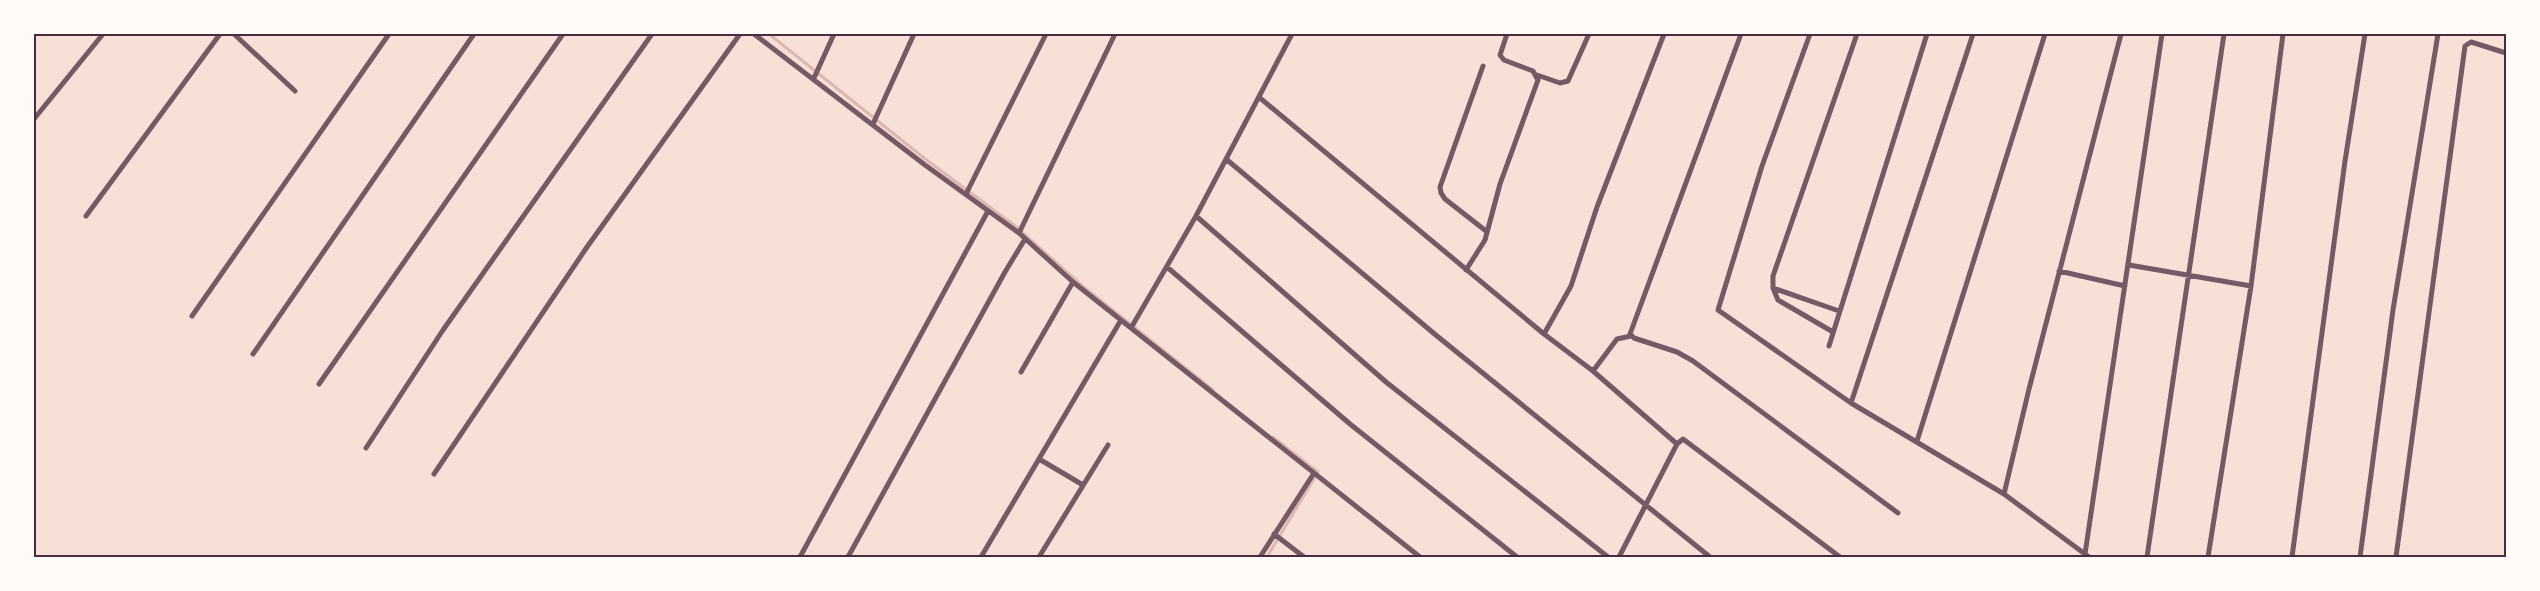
<svg xmlns="http://www.w3.org/2000/svg" width="2540" height="591" font-family="Figtree,sans-serif">
  <style>
    .lines { fill: none; stroke-linecap: round; stroke-linejoin: round }
    .stream { stroke: #dcb8b0; stroke-width: 3 }
    .minor { stroke: #755966; stroke-width: 5 }
    .neatline { fill: none; stroke: #4a2c40; stroke-width: 2 }
  </style>
  <rect width="100%" height="100%" fill="#f7e1d7"/>
  <g class="lines">
    <path class="stream" d="M769,34L924,158L1014,225L1085,288L1213,390
      M1267,557L1318,472L1273,437"/>
    <path class="minor" d="M234,34L295,91
      M754,34L925,165L1019,233L1073,282L1131,328
      M1292,34L1196,216L1131,328L1420,557
      M1741,34L1630,334L1634,338L1677,352L1693,361L1898,513
      M1810,34L1762,166L1718,310L1851,403L2004,494L2089,557
      M1483,66L1440,187L1441,193L1445,199L1486,231
      M1537,75L1560,83L1568,81L1589,34
      M814,78L834,34
      M1260,98L1544,334L1593,371L1677,444
      M34,119L103,34
      M873,124L914,34
      M1226,159L1437,336L1710,557
      M966,194L1046,34
      M86,216L220,34
      M1196,216L1386,382L1608,557
      M1019,233L1115,34
      M2129,265L2251,286
      M1167,267L1350,424L1517,557
      M1466,270L1485,240L1500,184L1538,80L1533,71L1504,60L1500,55L1507,34
      M2059,271L2125,286
      M1773,288L1839,311
      M192,316L389,34
      M1833,332L1778,300L1773,288V276L1857,34
      M1544,334L1571,286L1597,207L1664,34
      M1829,346L1927,34
      M253,354L474,34
      M1593,371L1617,339L1631,336
      M1021,372L1073,282
      M319,384L563,34
      M1851,403L1973,34
      M1917,441L2045,34
      M366,448L443,330L652,34
      M1039,459L1083,485
      M434,474L587,247L740,34
      M2004,494L2029,389L2121,34
      M1274,534L1304,557
      M2085,554L2162,34
      M800,557L988,211
      M848,557L1005,272L1025,239
      M981,557L1121,320
      M1039,557L1108,445
      M1260,557L1314,473
      M1619,557L1677,444L1683,439L1840,557
      M2147,557L2224,34
      M2208,557L2251,286L2283,34
      M2292,557L2345,161L2365,34
      M2360,557L2393,310L2438,34
      M2396,557L2465,46L2471,42L2506,53"/>
  </g>
  <rect width="2540" height="591" fill="none" stroke="#fffaf5" stroke-width="70"/>
  <rect x="35" y="35" width="2470" height="521" class="neatline"/>
</svg>
